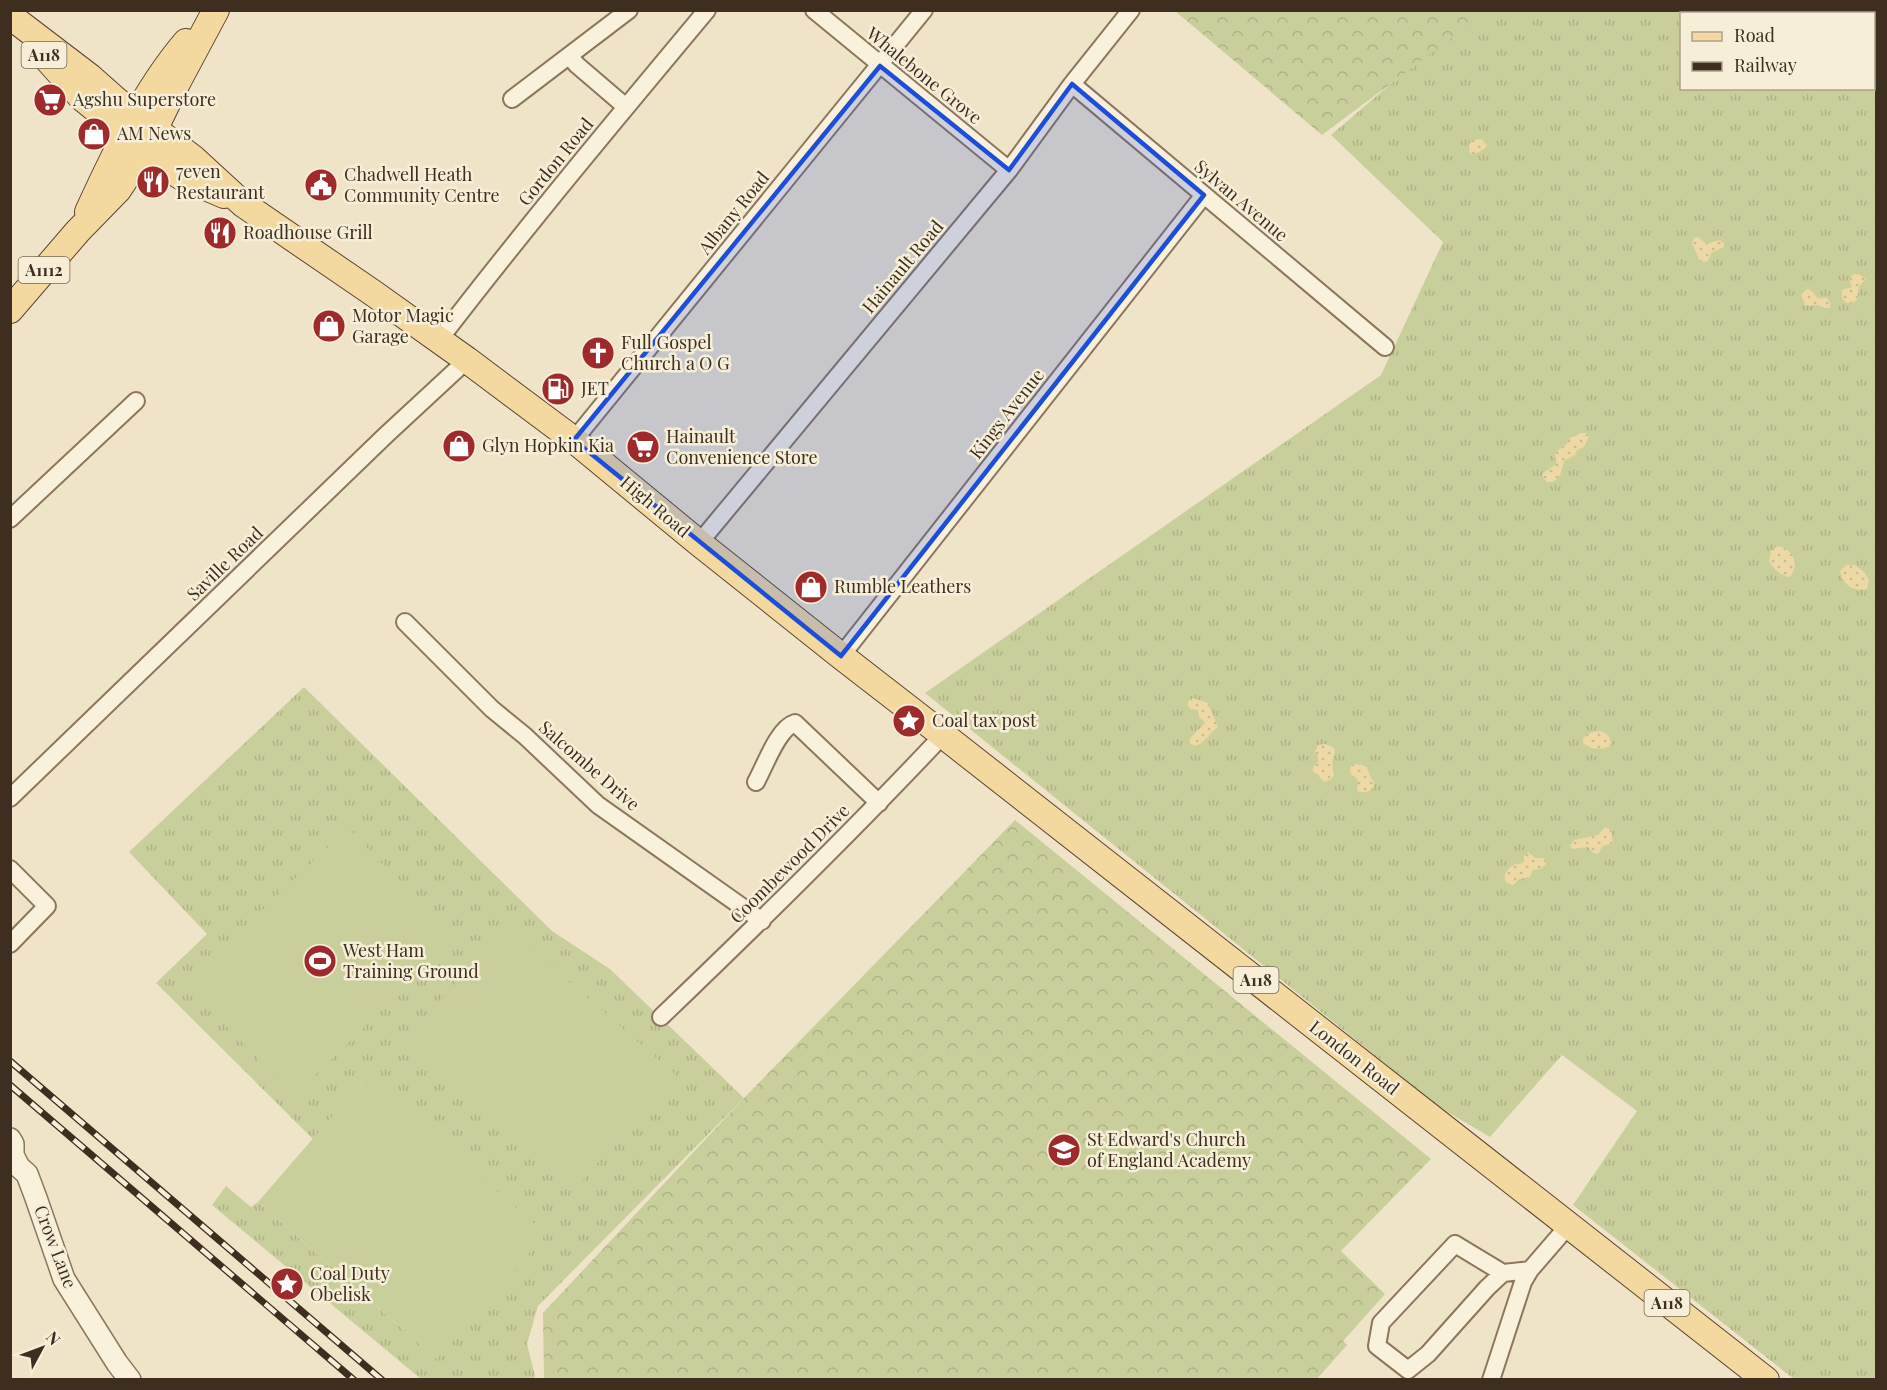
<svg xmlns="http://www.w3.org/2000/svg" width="1887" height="1390" font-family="'Playfair Display',serif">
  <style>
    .grass { fill: url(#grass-tufts); fill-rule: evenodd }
    .forest { fill: url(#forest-crowns) }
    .sand { fill: url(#sand-dots) }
    .pitch { fill: #c9cf9b }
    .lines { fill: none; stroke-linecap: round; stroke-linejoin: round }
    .minor-casing { stroke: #8d765c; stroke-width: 20 }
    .tertiary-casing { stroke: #8d765c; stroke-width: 24 }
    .primary-casing { stroke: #5b4430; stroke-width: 28 }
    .minor { stroke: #faf1dc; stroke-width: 16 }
    .tertiary { stroke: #faf1dc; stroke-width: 21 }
    .primary { stroke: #f3d9a0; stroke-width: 26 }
    .rail-casing { stroke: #3d2e20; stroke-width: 7 }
    .rail { stroke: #f7eed8; stroke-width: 4.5; stroke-dasharray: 14; stroke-linecap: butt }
    .marked { fill: #1d4ed8; fill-opacity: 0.2; stroke: #1d4ed8; stroke-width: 4.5; stroke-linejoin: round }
    .labels { text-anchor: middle; stroke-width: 5; stroke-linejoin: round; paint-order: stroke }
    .shield { fill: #f7eed8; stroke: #756857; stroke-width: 1.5 }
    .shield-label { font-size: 16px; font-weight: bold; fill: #3d2e20 }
    .street-label { font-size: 18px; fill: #3d2e20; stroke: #f7eed8 }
    .poi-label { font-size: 18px; fill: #3d2e20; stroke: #f7eed8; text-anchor: start }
  </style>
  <defs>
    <pattern id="grass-tufts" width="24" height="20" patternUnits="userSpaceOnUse" patternTransform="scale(1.5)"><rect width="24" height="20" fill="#c9cf9b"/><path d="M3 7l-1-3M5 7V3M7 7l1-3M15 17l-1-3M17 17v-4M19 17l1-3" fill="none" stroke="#aeb285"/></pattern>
    <pattern id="forest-crowns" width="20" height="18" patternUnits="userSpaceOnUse" patternTransform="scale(1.5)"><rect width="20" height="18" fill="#c9cf9b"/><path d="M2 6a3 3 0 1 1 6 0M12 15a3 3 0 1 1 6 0" fill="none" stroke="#aeb285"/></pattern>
    <pattern id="sand-dots" width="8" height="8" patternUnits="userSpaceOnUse" patternTransform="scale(1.5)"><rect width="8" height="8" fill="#ecd9a5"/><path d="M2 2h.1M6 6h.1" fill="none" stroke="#cbbb8e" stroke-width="1.8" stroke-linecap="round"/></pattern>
  </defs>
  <rect width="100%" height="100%" fill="#f0e4c8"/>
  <path class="grass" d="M1483,11H1876V1379H1794L1573,1205L1637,1111L1562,1055L1490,1137L1439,1107L925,693L1381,375L1443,242L1331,135L1444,38ZM1682,14H1874V88H1682Z
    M304,687L552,931L610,969L744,1098L538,1306L527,1344L535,1376L534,1379H421L212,1205L226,1186L251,1207L258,1202L437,1359L365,1078L313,1139L156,983L207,934L129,852Z"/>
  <path class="forest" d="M1175,11H1488L1322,135Z
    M1015,820L1431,1159L1341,1251L1385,1294L1343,1341L1347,1345L1316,1380L544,1379L543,1313L744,1098Z"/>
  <path class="sand" d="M1482,139L1487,146C1484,150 1475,155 1470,154L1469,144L1473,140Z
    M1698,237L1706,244L1720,240L1724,243V247L1711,253L1708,261L1703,262L1699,259L1692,243L1694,238Z
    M1857,273L1866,279L1859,286L1857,300L1852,303H1846L1842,298V290L1852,287L1850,281L1851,276Z
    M1808,289L1813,292L1817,298H1827L1830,302V308C1824,309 1821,305 1816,305C1812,305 1810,306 1805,305L1801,295L1804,291Z
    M1581,433H1587L1589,436L1584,447L1577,450L1575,455L1564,461C1562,470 1561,477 1553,482H1547L1543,478V473L1557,464C1556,461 1555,458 1555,455C1556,448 1567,448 1570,438Z
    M1778,546C1793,549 1800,564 1790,577C1779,575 1775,570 1769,561L1771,550Z
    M1846,565H1855L1864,572L1869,580L1867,589C1853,592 1843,585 1840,571Z
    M1193,698L1208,703L1218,727C1209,733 1206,742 1196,746L1190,744V738L1204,724V721L1199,717L1198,710L1191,709L1187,705L1189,700Z
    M1600,731C1606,733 1609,735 1611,742L1609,747C1600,750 1587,750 1582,741C1586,733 1591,732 1600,731Z
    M1325,744L1333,747L1335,751L1332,763L1334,776L1330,780L1324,782L1317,774L1312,771L1314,766L1318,762V757L1315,751L1318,745Z
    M1356,764L1366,766L1371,778L1374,782V786C1369,793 1365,793 1357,791L1358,782L1357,778L1352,776L1350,771L1351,766Z
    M1605,827L1611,830L1613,841L1610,844L1603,846L1598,854L1593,853L1588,847L1572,849L1570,846L1574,840L1598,835Z
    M1528,852L1535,858H1544L1546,864L1541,869L1533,870L1530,877L1520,879L1513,885H1509C1500,877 1507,869 1515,864H1520L1524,862V856Z"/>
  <path class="pitch" d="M348,828L454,939L294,1096L185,983Z
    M505,926L675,1074L578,1186L408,1038Z
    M366,1077L546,1234L437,1359L258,1202Z"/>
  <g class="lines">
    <defs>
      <path id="minor" d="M814,10L1009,170
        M569,56L577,65L626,107
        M1072,84L1385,347
        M512,99L629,10
        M439,340C525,228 616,119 707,10
        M574,440L924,10
        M10,519L136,401
        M699,543L1009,170L1072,84L1131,10
        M405,622L492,709L525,736L598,805L762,921
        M841,656L1204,195
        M756,782C765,766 778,728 795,723L879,803
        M10,798L386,435L467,360
        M10,869L47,906L10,944
        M661,1017C757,925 852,832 943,735
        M1503,1273L1455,1244L1381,1323L1377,1346L1408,1370L1428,1354L1487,1288L1503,1273L1530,1270
        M1491,1380L1523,1282L1530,1270L1568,1226"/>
      <path id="tertiary" d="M10,1139L13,1144V1155L19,1167L27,1174L36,1198L64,1279L117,1363L130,1380"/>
      <path id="primary" d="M10,16L90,77L117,101L194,159L243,204L373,293L467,360L574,440L699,543L841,656L943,735L1766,1380
        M48,60L82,98L172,171L182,177L224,195
        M88,212C114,155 145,90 186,42
        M10,310L78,231L118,190L124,181L154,130L177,83L216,10"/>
    </defs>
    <use href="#minor" class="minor-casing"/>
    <use href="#tertiary" class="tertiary-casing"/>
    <use href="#primary" class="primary-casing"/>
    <use href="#minor" class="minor"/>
    <use href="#tertiary" class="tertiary"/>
    <use href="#primary" class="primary"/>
    <defs>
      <path id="rail" d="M10,1061L382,1380
        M10,1085L354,1380"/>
    </defs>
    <use href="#rail" class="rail-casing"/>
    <use href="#rail" class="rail"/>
  </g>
  <path class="marked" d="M880,66L1009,170L1072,84L1204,195L841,656L574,440Z"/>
  <defs>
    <symbol id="supermarket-disc" viewBox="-11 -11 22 22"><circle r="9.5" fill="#9e2a2b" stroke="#f7eed8"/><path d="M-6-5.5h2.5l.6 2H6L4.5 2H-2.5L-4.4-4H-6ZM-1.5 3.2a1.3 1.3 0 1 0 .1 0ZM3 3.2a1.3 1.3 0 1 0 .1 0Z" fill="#fff"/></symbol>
    <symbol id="shop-disc" viewBox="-11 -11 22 22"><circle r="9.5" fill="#9e2a2b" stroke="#f7eed8"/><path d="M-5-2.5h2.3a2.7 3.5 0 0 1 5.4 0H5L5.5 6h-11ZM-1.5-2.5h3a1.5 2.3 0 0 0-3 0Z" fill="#fff"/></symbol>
    <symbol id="restaurant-disc" viewBox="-11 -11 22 22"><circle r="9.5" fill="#9e2a2b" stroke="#f7eed8"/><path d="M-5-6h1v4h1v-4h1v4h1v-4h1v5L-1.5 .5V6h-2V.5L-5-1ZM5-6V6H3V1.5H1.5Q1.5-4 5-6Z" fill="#fff"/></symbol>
    <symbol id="civic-disc" viewBox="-11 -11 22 22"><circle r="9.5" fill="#9e2a2b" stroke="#f7eed8"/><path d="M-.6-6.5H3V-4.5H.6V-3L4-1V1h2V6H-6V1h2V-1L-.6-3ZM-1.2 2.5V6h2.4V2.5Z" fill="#fff"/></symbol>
    <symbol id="church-disc" viewBox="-11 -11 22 22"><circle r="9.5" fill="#9e2a2b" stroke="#f7eed8"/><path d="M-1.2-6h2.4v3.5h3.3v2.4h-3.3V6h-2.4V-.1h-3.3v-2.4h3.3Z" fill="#fff"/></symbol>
    <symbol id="fuel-disc" viewBox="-11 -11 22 22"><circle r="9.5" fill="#9e2a2b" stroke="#f7eed8"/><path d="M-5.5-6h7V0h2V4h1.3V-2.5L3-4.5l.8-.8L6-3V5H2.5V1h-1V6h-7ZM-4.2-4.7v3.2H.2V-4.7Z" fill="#fff"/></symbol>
    <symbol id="sight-disc" viewBox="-11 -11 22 22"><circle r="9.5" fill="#9e2a2b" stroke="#f7eed8"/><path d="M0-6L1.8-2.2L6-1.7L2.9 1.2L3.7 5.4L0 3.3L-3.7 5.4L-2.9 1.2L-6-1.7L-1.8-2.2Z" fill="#fff"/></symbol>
    <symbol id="stadium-disc" viewBox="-11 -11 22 22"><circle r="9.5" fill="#9e2a2b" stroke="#f7eed8"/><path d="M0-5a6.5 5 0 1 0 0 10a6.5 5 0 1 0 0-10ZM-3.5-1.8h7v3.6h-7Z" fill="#fff"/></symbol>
    <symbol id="school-disc" viewBox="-11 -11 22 22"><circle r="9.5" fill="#9e2a2b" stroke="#f7eed8"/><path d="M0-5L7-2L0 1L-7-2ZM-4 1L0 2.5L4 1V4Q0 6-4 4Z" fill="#fff"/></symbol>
  </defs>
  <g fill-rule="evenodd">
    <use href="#supermarket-disc" x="31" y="81" width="38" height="38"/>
    <use href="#shop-disc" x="75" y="115" width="38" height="38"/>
    <use href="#restaurant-disc" x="134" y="163" width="38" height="38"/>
    <use href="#civic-disc" x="302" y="166" width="38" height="38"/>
    <use href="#restaurant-disc" x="201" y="214" width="38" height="38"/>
    <use href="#shop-disc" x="310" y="307" width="38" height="38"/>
    <use href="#church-disc" x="579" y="334" width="38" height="38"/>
    <use href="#fuel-disc" x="539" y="370" width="38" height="38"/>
    <use href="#shop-disc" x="440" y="427" width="38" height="38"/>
    <use href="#supermarket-disc" x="624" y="428" width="38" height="38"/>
    <use href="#shop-disc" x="792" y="568" width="38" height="38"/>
    <use href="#sight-disc" x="890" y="702" width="38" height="38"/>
    <use href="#stadium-disc" x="301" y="942" width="38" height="38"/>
    <use href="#school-disc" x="1045" y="1131" width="38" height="38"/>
    <use href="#sight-disc" x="268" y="1265" width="38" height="38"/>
  </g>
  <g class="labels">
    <g class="shield">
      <rect x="21.5" y="42" width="45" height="26" rx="4.5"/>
      <rect x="18.5" y="257" width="51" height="26" rx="4.5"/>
      <rect x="1233.5" y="967" width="45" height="26" rx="4.5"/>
      <rect x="1644.5" y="1290" width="45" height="26" rx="4.5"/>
    </g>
    <g class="shield-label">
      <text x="44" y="61">A118</text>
      <text x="44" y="276">A1112</text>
      <text x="1256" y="986">A118</text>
      <text x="1667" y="1309">A118</text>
    </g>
    <g class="street-label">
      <text transform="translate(924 76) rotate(39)" y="6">Whalebone Grove</text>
      <text transform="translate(556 162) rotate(-51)" y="6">Gordon Road</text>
      <text transform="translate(1241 201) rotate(40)" y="6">Sylvan Avenue</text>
      <text transform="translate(734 213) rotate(-51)" y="6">Albany Road</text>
      <text transform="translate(903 267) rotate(-50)" y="6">Hainault Road</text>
      <text transform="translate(1007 414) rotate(-52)" y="6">Kings Avenue</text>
      <text transform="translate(655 507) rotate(40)" y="6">High Road</text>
      <text transform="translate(225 564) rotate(-44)" y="6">Saville Road</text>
      <text transform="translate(589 766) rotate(41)" y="6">Salcombe Drive</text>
      <text transform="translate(790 864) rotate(-45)" y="6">Coombewood Drive</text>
      <text transform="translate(1354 1058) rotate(38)" y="6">London Road</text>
      <text transform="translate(55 1247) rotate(69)" y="6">Crow Lane</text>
    </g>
    <g class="poi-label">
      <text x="73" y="106">Agshu Superstore</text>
      <text x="117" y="140">AM News</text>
      <text x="176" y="178">7even<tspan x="176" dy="21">Restaurant</tspan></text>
      <text x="344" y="181">Chadwell Heath<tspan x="344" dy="21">Community Centre</tspan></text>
      <text x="243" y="239">Roadhouse Grill</text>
      <text x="352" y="322">Motor Magic<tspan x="352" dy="21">Garage</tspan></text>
      <text x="621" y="349">Full Gospel<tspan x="621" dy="21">Church a O G</tspan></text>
      <text x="581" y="395">JET</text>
      <text x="666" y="443">Hainault<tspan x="666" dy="21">Convenience Store</tspan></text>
      <text x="482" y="452">Glyn Hopkin Kia</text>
      <text x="834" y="593">Rumble Leathers</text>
      <text x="932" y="727">Coal tax post</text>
      <text x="343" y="957">West Ham<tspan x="343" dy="21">Training Ground</tspan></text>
      <text x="1087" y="1146">St Edward's Church<tspan x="1087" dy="21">of England Academy</tspan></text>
      <text x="310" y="1280">Coal Duty<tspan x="310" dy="21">Obelisk</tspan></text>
    </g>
  </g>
  <rect width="1887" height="1390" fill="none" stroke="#3d2e20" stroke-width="24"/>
  <rect x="1680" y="12" width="195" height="78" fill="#f7eed8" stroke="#ada18e" stroke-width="1.5"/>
  <rect x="1692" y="32" width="30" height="9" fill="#f3d9a0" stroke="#ada18e" stroke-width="1.5"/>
  <text x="1734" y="42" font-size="18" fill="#3d2e20">Road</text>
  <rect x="1692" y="62" width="30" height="9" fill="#3d2e20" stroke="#ada18e" stroke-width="1.5"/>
  <text x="1734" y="72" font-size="18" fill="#3d2e20">Railway</text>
  <g transform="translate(42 1348) rotate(49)" stroke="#f7eed8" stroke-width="4.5" paint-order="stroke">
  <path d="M0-4.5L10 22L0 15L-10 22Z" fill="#3d2e20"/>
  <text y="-9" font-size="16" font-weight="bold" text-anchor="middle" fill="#3d2e20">N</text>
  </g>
</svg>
